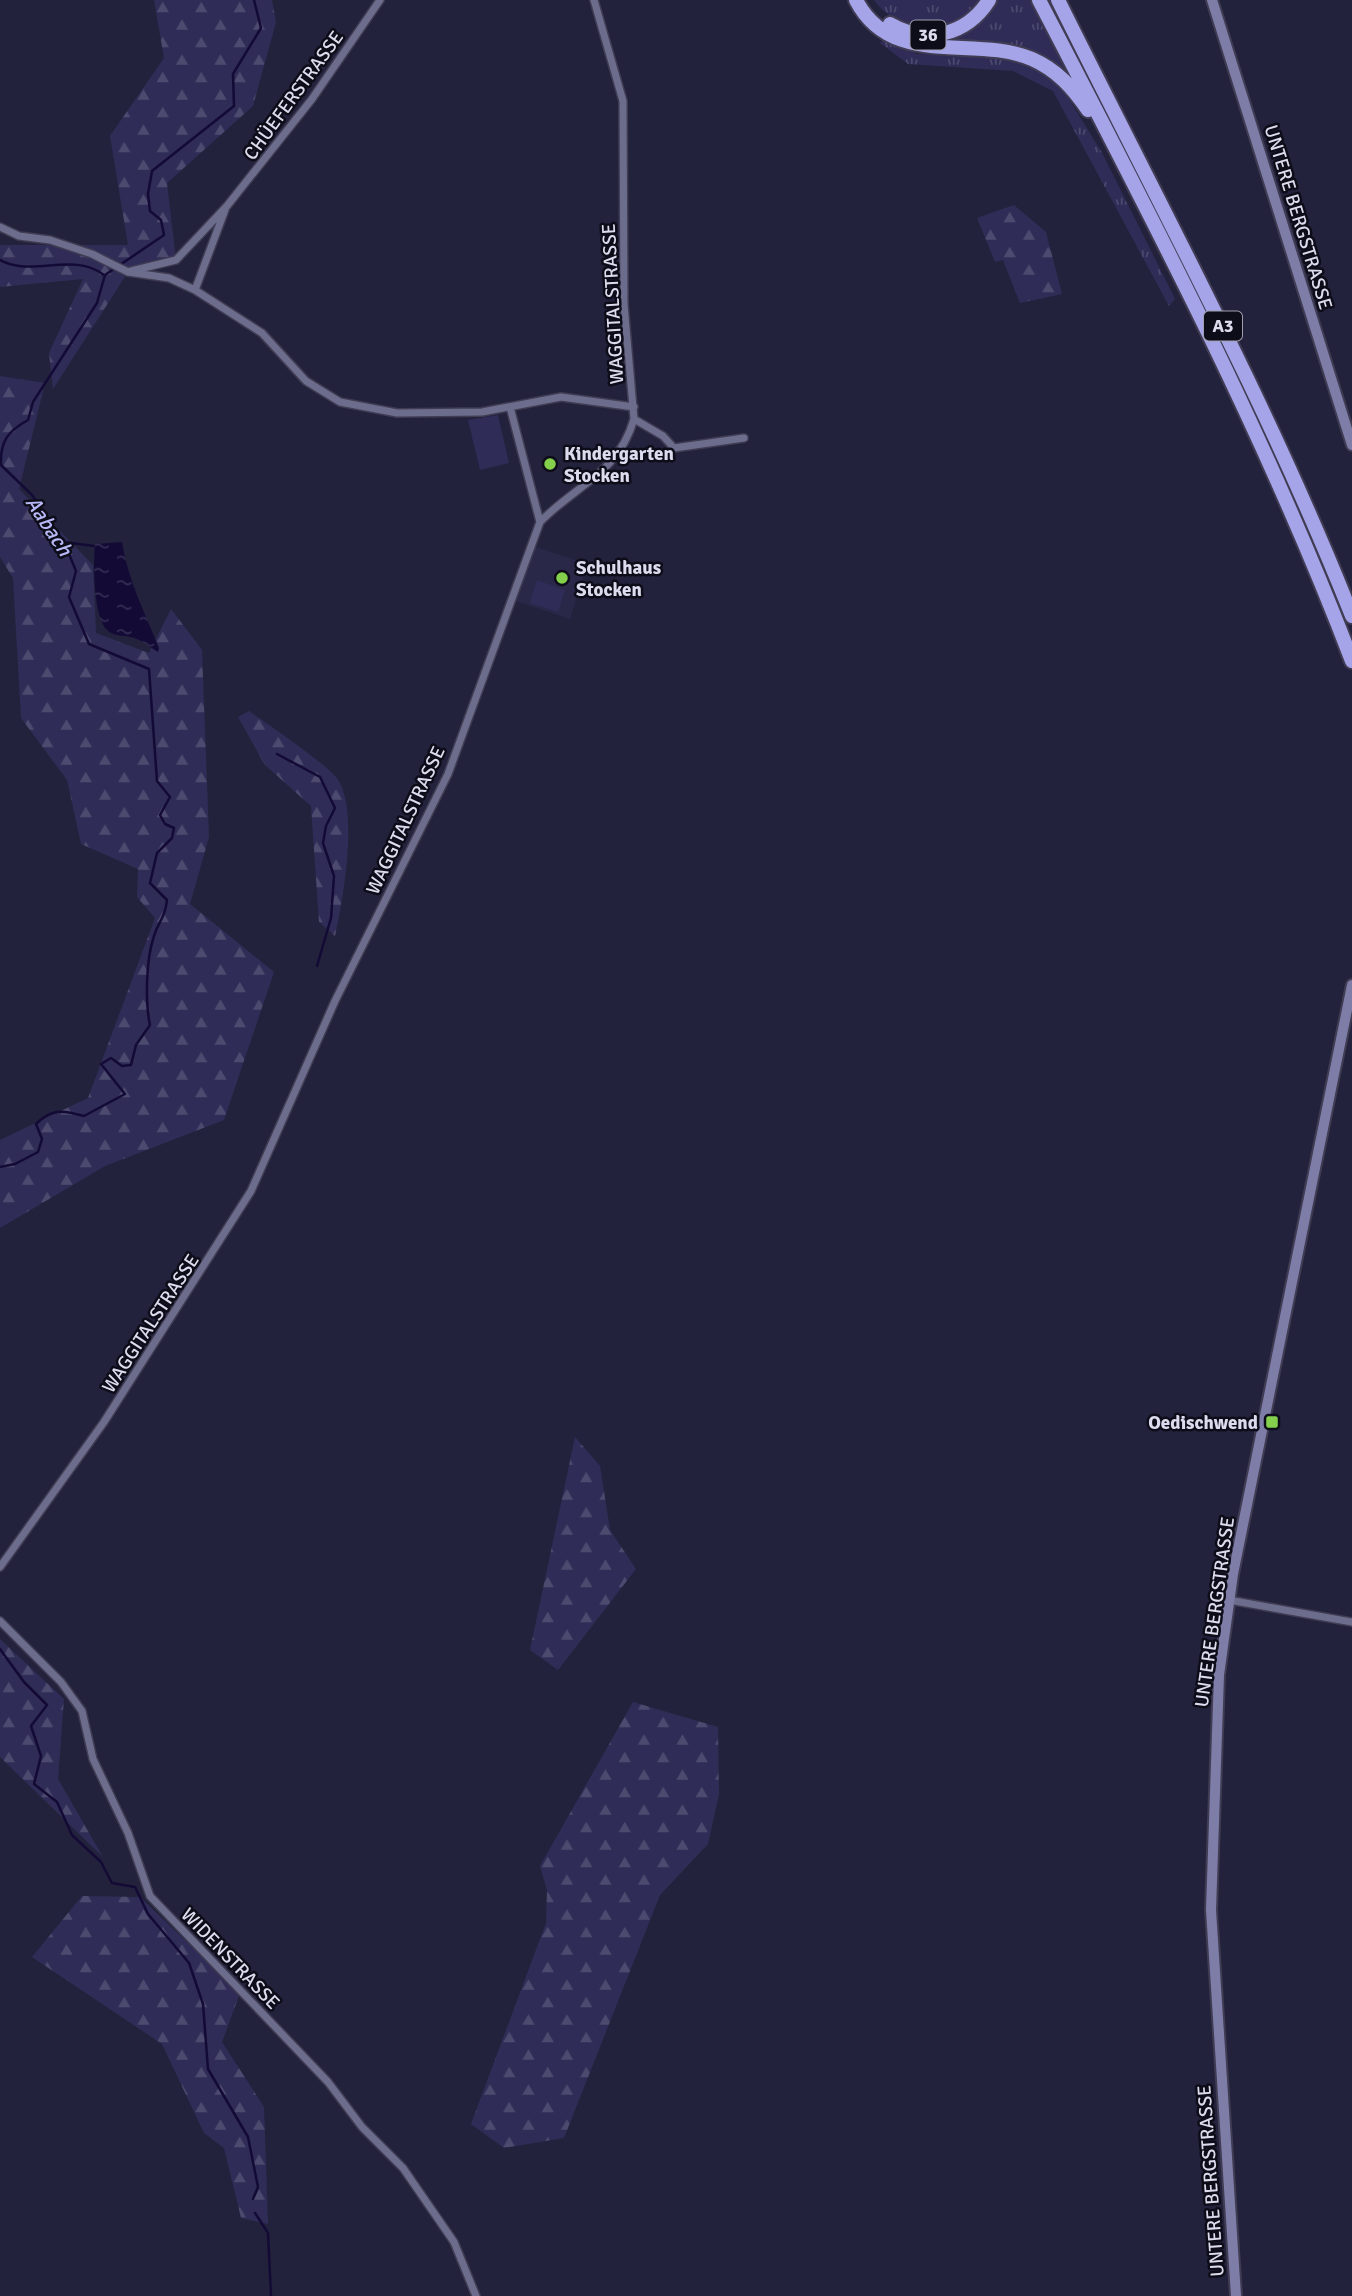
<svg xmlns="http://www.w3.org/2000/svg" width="1352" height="2296" font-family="Signika,sans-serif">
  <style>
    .built { fill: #2a2849 }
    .grass { fill: url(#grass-tufts) }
    .forest { fill: url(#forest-firs) }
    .garden { fill: #2f2c57 }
    .water { fill: url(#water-ripples) }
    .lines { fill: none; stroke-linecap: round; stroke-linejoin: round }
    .stream { stroke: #130b36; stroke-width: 2.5 }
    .minor-casing { stroke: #3f3c53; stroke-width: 10 }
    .secondary-casing { stroke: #3f3c53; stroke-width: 14 }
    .motorway-casing { stroke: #3f3c53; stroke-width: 18 }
    .minor { stroke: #6c6c8c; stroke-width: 7 }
    .secondary { stroke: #7d7da8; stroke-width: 10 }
    .motorway { stroke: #a5a4e8; stroke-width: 14 }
    .poi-dot { fill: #84d04d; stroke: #0d0d19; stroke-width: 2.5 }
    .labels { text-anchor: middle; stroke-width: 5; stroke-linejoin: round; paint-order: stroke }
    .shield { fill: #0d0d19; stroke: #9e9eae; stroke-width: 2 }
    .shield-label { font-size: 18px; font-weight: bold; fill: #dcdcee }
    .street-label { font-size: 19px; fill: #dcdcee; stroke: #0d0d19 }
    .poi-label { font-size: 19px; font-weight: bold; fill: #dcdcee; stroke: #0d0d19; text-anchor: start }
    .water-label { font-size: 21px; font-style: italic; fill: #b8b8f6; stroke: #0d0d19 }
  </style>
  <defs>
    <pattern id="grass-tufts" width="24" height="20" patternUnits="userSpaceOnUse" patternTransform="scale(1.75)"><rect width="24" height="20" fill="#2f2c57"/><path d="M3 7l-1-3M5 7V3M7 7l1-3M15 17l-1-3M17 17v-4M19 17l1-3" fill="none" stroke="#4d4a6f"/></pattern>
    <pattern id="forest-firs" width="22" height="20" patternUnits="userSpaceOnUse" patternTransform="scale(1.75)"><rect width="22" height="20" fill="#2f2c57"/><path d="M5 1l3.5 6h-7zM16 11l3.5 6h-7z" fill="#4d4a6f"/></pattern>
    <pattern id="water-ripples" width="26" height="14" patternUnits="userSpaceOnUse" patternTransform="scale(1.75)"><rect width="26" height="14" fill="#130b36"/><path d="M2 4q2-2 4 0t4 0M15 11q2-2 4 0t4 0" fill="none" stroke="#352e53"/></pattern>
  </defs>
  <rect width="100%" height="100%" fill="#23223c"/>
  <path class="built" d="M533,546L587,564L570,619L513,600Z"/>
  <path class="grass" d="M874,0H981C955,38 900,36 874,0Z
    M993,0H1029L1068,75L1058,68L934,42Z
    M884,39L917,54L1012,59L1049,76L1062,88L1101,151L1175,299L1169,306L1053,91L1013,71L908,64L880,43Z"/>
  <path class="forest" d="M154,0H272L276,22L253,106L167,183L176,260L128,272L53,389L49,353L83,279L0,287V245H128L110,136L164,58Z
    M1014,205L1046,232L1062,294L1020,303L1003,260L995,262L977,218Z
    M0,376L45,383L19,489L93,565L96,633L149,653L171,609L202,650L209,837L190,904L274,972L224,1120L105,1166L0,1228V1140L88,1098L155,918L137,897L138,869L81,844L67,780L21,718L13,578L0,557Z
    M249,711C266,723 330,766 339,781C358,815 343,899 335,936L319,922L311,806L265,765L238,717Z
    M575,1437L600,1466L610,1530L636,1569L558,1670L530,1650Z
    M0,1639L64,1699L58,1779L103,1857L0,1757Z
    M633,1702L718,1727L719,1794L708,1844L660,1895L564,2138L504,2148L471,2124L546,1923L547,1890L540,1866Z
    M82,1896L140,1897L240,1993L222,2042L264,2107L268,2224L241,2218L224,2148L204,2133L162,2044L32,1957Z"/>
  <path class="garden" d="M498,415L509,463L480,470L468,420Z
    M537,580L565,590L558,612L530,603Z"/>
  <path class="water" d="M122,542C128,580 145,613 159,648L158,652C151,648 142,640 134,638C125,635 116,637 108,631C93,619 93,562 95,544Z"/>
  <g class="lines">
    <path class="stream" d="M0,260C33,278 73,251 104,275
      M64,542L94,546
      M277,754L320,777L335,808L326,826L323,843L334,876L331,918L317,966
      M0,1167L15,1164L38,1152L42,1139L36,1124C52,1108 63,1110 84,1116L125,1094L101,1064L111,1058L122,1066L131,1065L136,1045L150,1025C145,1002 146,959 154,936C158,921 165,920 167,900L150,883L157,853L172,838L174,828L165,824L160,815L170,797L157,781L149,669L89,644L69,597L76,571L64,542L32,495L1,465C0,441 8,431 28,420L33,402L97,303L105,275L164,235L161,220L150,211L148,194L152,171L234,106L233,74L261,28L254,0
      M0,1649L24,1682L47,1705L31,1726L41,1756L34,1784L57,1802L72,1835L101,1862L112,1883L135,1887L148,1914L189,1963L203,2004L208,2069L248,2137L258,2187L253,2199
      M255,2213L268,2233L271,2296"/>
    <defs>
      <path id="minor" d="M0,227L19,236L50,240L92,254L128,272L169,278L195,290L262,333L306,381L340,402L397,413L482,412L561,397L634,407
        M131,271L176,260L227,206L312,99L380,0
        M195,290L225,210
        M510,407L540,522
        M634,419L663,436L674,448L744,438
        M0,1567L104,1422L251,1191L335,1001L448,774L540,522C577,484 618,474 634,419L624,304L623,101L594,0
        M1229,1600L1352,1622
        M0,1621L61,1682L82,1711L93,1759L128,1833L150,1896L328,2082L362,2127L403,2168L454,2242L476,2296"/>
      <path id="secondary" d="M1212,0L1352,445
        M1236,2296L1211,1910L1219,1675L1233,1574L1352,985"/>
      <path id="motorway" d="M856,0C892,70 974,34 1032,59C1057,70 1073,88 1088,110
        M1039,0C1151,216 1265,433 1352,661
        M1058,0C1159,204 1268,404 1352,616
        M890,24C926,45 967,35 989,0"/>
    </defs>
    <use href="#minor" class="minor-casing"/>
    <use href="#secondary" class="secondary-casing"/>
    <use href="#motorway" class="motorway-casing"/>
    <use href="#minor" class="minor"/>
    <use href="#secondary" class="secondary"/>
    <use href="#motorway" class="motorway"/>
  </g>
  <g class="poi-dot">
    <circle cx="550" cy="464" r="7"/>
    <circle cx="562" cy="578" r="7"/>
    <rect x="1265" y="1415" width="14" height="14" rx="3.5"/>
  </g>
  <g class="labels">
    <g class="shield">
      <rect x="910.5" y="20.5" width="35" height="29" rx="5"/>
      <rect x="1204" y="311.5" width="38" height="29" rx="5"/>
    </g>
    <g class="shield-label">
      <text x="928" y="41">36</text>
      <text x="1223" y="332">A3</text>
    </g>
    <g class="street-label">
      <text transform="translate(293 95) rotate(-54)" y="7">CHÜEFERSTRASSE</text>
      <text transform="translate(1299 217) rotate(73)" y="7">UNTERE BERGSTRASSE</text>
      <text transform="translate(612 304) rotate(-93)" y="7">WAGGITALSTRASSE</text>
      <text transform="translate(405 820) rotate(-65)" y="7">WAGGITALSTRASSE</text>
      <text transform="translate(150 1323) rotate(-57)" y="7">WAGGITALSTRASSE</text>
      <text transform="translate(1214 1612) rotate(-82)" y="7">UNTERE BERGSTRASSE</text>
      <text transform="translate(231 1958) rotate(46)" y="7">WIDENSTRASSE</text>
      <text transform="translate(1210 2181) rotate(-94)" y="7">UNTERE BERGSTRASSE</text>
    </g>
    <g class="poi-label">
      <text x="564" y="460">Kindergarten<tspan x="564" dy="22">Stocken</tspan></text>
      <text x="576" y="574">Schulhaus<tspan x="576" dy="22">Stocken</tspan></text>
      <text x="1258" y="1429" text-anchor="end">Oedischwend</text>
    </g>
    <g class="water-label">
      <text transform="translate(49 526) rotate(57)" y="7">Aabach</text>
    </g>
  </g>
</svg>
